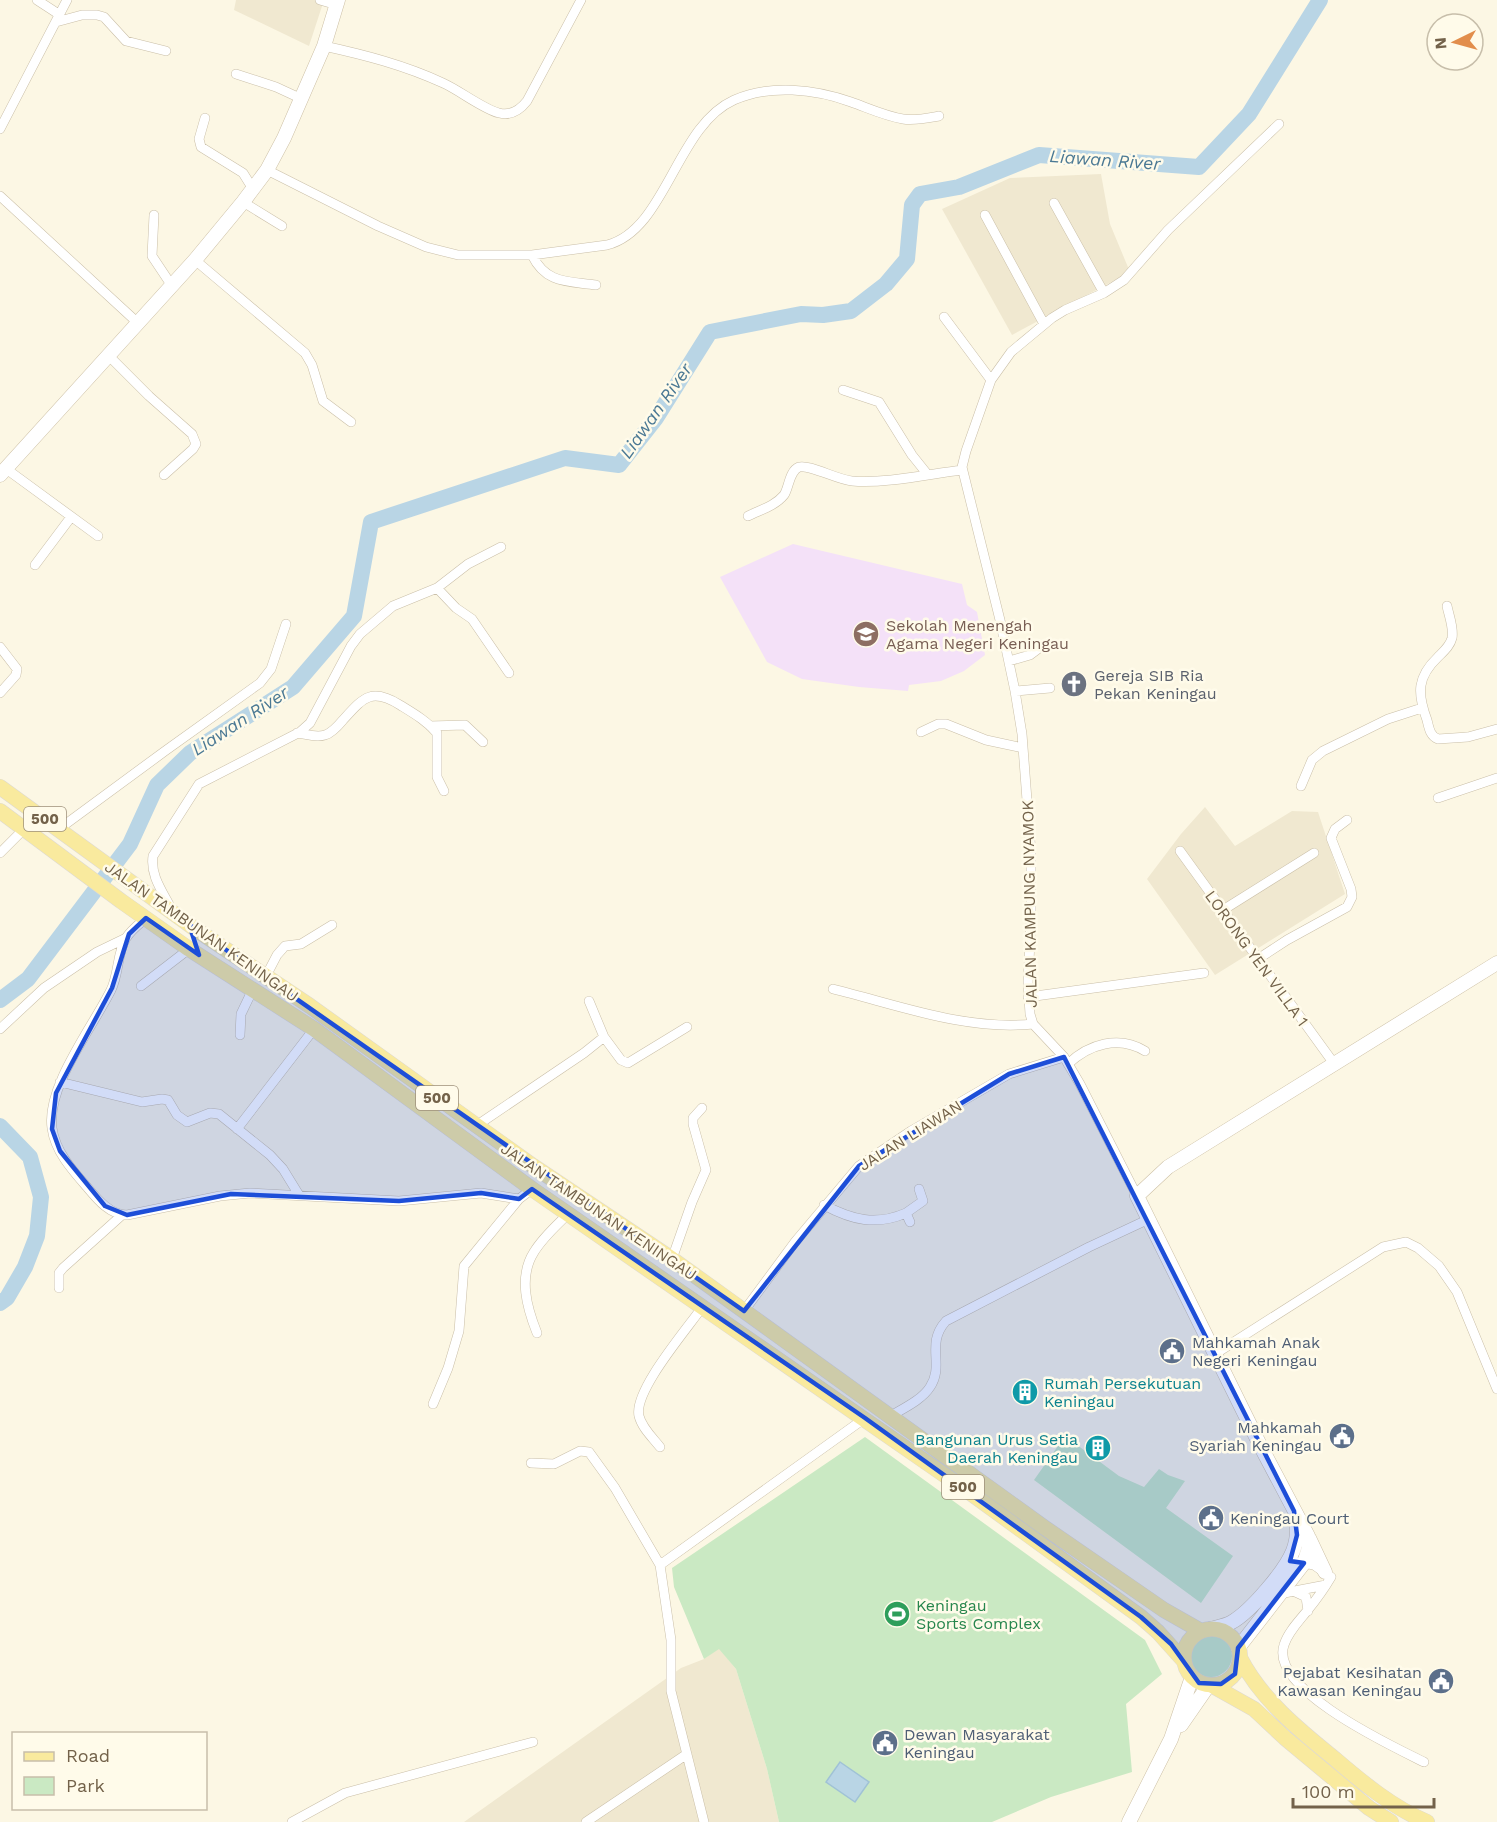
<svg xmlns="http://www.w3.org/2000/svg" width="1497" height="1822" font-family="'Work Sans',sans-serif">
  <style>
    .residential { fill: #f0e8d0 }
    .education { fill: #f4e1f8 }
    .green { fill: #cae9c3 }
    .water { fill: #b9d5e5; stroke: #a0c2d6; stroke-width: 1.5 }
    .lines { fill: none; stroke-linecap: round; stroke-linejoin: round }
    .river { stroke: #b9d5e5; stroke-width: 16 }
    .street-casing { stroke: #cabfa8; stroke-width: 10 }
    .secondary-casing { stroke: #cdc0a6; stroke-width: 15 }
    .primary-casing { stroke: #ddd9d4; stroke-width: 16 }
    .street { stroke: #fff; stroke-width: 9 }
    .secondary { stroke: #fff; stroke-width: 14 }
    .primary { stroke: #f9ea9e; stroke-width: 15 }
    .marked { fill: #1d4ed8; fill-opacity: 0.2; stroke: #1d4ed8; stroke-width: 4.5; stroke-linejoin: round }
    .labels { text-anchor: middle; stroke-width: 5; stroke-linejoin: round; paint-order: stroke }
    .shield { fill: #fffbea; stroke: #9d907a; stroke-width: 1.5 }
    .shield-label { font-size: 15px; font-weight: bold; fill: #73624a }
    .education-label { font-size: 16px; fill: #785e54; stroke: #fffbea; text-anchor: start }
    .worship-label { font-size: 16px; fill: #5b616d; stroke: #fffbea; text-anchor: start }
    .street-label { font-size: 16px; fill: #73624a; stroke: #fffbea }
    .service-label { font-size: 16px; fill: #4e5e75; stroke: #fffbea; text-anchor: start }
    .culture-label { font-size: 16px; fill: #0d838f; stroke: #fffbea; text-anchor: start }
    .leisure-label { font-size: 16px; fill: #27864d; stroke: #fffbea; text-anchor: start }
    .water-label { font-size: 18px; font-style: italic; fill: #4b7994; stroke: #fffbea }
  </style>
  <rect width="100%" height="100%" fill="#fcf7e4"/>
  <path class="residential" d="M236,0H324L309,46L234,10Z
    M1101,174L1110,224L1130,272L1012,335L942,209L1010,178Z
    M1205,807L1235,846L1292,811L1318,812L1345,894L1215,975L1147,879L1181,834Z
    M719,1648L736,1669L767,1769L779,1822H464L681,1668L704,1659Z"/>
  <path class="education" d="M793,544L962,584L967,605L977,612L985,655L964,671L941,681L909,685L908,691L859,687L802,679L767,662L720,577Z"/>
  <path class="green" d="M1065,1436L1119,1476L1144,1487L1159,1469L1168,1475L1185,1481L1166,1508L1233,1556L1201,1603L1034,1480Z
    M865,1437L1145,1640L1162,1674L1126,1704L1132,1772L1051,1797L992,1822H779L767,1769L736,1669L719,1649L704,1659L674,1587L672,1568Z
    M1190 1656a21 21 0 1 1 42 0a21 21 0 1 1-42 0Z"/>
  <path class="water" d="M840,1762L869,1782L855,1802L826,1782Z"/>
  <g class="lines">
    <path class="river" d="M0,1000L28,979L130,844L157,785L190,753L293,687L354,616L371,522L565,458L619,465L656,418L710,332L801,314L823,315L851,311L886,284L907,259L912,205L920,194L959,187L1039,155L1199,167L1249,114L1320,0
      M0,1126L30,1157L41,1197L37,1236L25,1267L7,1298L0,1303"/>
    <defs>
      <path id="street" d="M37,0L60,15
        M320,0L337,5
        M56,22L82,15H97L104,17L126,41L166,51
        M324,46C365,55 404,65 443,83C459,90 483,109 499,113C511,116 520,110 527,101L581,0
        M236,74L276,87L302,99
        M205,118L199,139L201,147L243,173L253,189
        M0,129L67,0
        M267,170L378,226L426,247L458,255H532L607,245C666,230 676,126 734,100C770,84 815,89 851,102C868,108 885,116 903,119C914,121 928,118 939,116
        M0,196L139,324
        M243,202L282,226
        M1054,203L1104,293
        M154,215L152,256L172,286
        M985,215L1044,324
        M532,255C546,284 568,281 596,285
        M195,260L305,353L312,365L323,401L351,422
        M944,317L991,380
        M109,356L149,396L192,434L196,444L193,449L164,475
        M843,390L879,402L912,455L928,475
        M5,468L98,536
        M748,516C760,510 775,506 784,495C789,488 789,471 799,467C809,464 838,480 852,481C885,484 929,474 962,470
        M35,565L71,517
        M437,588L468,564L501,547
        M1447,606C1449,616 1454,628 1452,638C1450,646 1444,651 1438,657C1417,677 1417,693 1427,720C1429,728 1430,736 1438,739L1468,737L1497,729
        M0,647L17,669L16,675L0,693
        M1009,661L1030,655L1042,646
        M1015,691L1050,688
        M430,726L465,725L483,742
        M921,732L938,724H946L986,740L1023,748
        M297,733C306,734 316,738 325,735C332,733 338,726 343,720C363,698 371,687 400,705C413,713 427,721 437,733V777L444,791
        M1301,786L1312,760L1323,751L1388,719L1422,708
        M1438,798L1497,778
        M59,829L165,751L260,683L271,669L286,624
        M1180,851L1335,1065
        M0,853L24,829
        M172,910C163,892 150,876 153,856L199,784L300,732L310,723L351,646L360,634L393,606L437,588L456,608L472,619L509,673
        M1223,910L1314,853
        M146,918C139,924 131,930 126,938C117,953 119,974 111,990C92,1028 46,1087 52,1128C55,1151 72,1170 87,1187C97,1199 110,1215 127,1215L220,1196L250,1193L399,1201L481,1193L519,1199L532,1189
        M1258,959L1287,940L1347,907L1352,897L1351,889L1331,838L1335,829L1347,820
        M266,976L277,955L285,946L301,944L332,925
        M141,986L189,949
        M833,989C898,1005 966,1031 1033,1024
        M1028,997L1204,973
        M0,1029L44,988L97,952L126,938
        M240,1035L241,1014L253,989
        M604,1037L621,1060L628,1063L687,1027
        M1068,1064C1089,1044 1119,1035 1145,1051
        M60,1082L142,1102L162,1099L168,1100L177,1115L187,1122L210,1113L219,1114L270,1155L283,1169L299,1195
        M476,1126L584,1053L604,1037L589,1001
        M237,1129L314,1029
        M1137,1196L1080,1084L1064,1057L1033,1024L1030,1014L1028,982L1031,920V853L1022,734L1015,691L1000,620L962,467L966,451L991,380L1011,352L1052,318L1065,310L1104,293L1124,280L1168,230L1279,124
        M824,1205C852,1220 876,1226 906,1213L910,1222
        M906,1213L923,1201L919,1189
        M672,1259L692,1202L706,1170L693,1124V1118L702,1108
        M59,1288V1273L63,1268L122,1215
        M744,1311L795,1242L859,1166L911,1131L1009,1074L1064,1057
        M537,1333C527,1308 518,1277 534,1252C543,1237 557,1225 569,1213
        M1215,1354L1383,1247L1406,1242L1418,1248L1439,1266L1457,1292L1497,1389
        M433,1404L448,1368L459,1331L464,1266L519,1199
        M889,1417C902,1409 922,1400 930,1387C945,1365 925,1344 946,1321L1089,1247L1149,1219
        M660,1447C653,1438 642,1428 639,1416C633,1391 688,1328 703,1306
        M531,1463L554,1464L580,1451L589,1452L615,1488L660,1565
        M1298,1562L1314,1565L1331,1577C1324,1589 1316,1600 1307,1611C1299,1621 1288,1632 1284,1645C1269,1689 1392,1746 1424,1762
        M1293,1591L1306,1597L1308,1611
        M1279,1594L1326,1585
        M292,1822L345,1793L533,1742
        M586,1822L687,1754
        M704,1822L671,1691V1640L660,1565L865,1418"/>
      <path id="secondary" d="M0,475L195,260L243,202L267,170L284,138L324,46L338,0
        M1309,1538L1325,1572
        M1210,1629C1217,1627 1225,1626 1232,1622C1251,1611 1285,1571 1293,1551C1297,1541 1298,1530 1296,1519
        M1238,1648L1304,1563L1309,1548L1308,1536L1261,1447L1137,1196L1168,1167L1497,963
        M1181,1725L1208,1686
        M1129,1822L1171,1739L1192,1677"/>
      <path id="primary" d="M0,787L194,928L310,1006L533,1166L672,1259L1045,1528L1164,1610L1201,1631
        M0,811L121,901L189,949L314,1029L532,1189L969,1492L1141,1617L1158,1632L1184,1661
        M1184 1657a28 28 0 1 1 56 0a28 28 0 1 1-56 0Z
        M1240,1658C1261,1699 1299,1730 1335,1759C1363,1783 1392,1807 1427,1822
        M1213,1686L1254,1709L1285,1738L1369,1808L1391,1822"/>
    </defs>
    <use href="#street" class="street-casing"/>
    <use href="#secondary" class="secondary-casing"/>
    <use href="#primary" class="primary-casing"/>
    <use href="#street" class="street"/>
    <use href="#secondary" class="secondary"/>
    <use href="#primary" class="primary"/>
  </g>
  <path class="marked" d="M146,918L199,955L189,924L744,1311L859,1166L1009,1074L1064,1057L1294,1511L1297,1535L1290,1561L1304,1563L1238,1648L1235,1674L1221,1684L1199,1683L1171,1644L1141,1617L865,1418L532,1189L519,1199L481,1193L399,1201L231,1194L127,1215L105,1206L60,1151L52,1129L56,1093L112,988L129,934Z"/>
  <defs>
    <symbol id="school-disc" viewBox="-11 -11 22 22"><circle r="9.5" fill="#8d6e63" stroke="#fffbea"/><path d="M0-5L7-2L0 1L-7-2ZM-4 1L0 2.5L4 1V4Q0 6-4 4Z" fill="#fff"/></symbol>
    <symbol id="church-disc" viewBox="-11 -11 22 22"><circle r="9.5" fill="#6b7280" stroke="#fffbea"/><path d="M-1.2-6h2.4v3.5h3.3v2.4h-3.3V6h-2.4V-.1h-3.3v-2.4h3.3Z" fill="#fff"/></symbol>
    <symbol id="civic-disc" viewBox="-11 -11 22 22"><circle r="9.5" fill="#5c6f8a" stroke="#fffbea"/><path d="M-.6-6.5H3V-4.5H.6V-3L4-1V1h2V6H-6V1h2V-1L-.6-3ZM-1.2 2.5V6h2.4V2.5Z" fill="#fff"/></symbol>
    <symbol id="building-disc" viewBox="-11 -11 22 22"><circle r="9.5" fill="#0f9aa8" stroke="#fffbea"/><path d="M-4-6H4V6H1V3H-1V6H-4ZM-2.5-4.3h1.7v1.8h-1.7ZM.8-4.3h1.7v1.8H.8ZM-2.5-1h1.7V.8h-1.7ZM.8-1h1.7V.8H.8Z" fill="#fff"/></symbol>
    <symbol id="stadium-disc" viewBox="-11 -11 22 22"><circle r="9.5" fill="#2e9e5b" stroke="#fffbea"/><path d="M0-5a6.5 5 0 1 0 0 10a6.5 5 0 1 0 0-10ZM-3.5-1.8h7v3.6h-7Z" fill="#fff"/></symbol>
  </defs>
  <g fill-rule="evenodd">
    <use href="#school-disc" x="851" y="619" width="30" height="30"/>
    <use href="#church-disc" x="1059" y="669" width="30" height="30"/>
    <use href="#civic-disc" x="1157" y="1336" width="30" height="30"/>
    <use href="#building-disc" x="1010" y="1377" width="30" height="30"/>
    <use href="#civic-disc" x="1327" y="1421" width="30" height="30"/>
    <use href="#building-disc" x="1083" y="1433" width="30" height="30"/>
    <use href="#civic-disc" x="1196" y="1503" width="30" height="30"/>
    <use href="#stadium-disc" x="882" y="1599" width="30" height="30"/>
    <use href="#civic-disc" x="1426" y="1666" width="30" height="30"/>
    <use href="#civic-disc" x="870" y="1728" width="30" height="30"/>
  </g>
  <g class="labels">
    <g class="shield">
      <rect x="24" y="807" width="42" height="24" rx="4.5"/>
      <rect x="416" y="1086" width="42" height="24" rx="4.5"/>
      <rect x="942" y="1475" width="42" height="24" rx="4.5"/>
    </g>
    <g class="shield-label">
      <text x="45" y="824">500</text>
      <text x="437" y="1103">500</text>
      <text x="963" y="1492">500</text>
    </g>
    <g class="education-label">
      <text x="886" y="631">Sekolah Menengah<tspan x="886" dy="18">Agama Negeri Keningau</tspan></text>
    </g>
    <g class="worship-label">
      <text x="1094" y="681">Gereja SIB Ria<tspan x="1094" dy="18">Pekan Keningau</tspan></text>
    </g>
    <g class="street-label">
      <text transform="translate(1029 904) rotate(-91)" y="6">JALAN KAMPUNG NYAMOK</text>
      <text transform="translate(202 931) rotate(35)" y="6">JALAN TAMBUNAN KENINGAU</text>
      <text transform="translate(1257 958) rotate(54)" y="6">LORONG YEN VILLA 1</text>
      <text transform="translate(910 1135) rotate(-32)" y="6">JALAN LIAWAN</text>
      <text transform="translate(599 1211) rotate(34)" y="6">JALAN TAMBUNAN KENINGAU</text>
    </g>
    <g class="service-label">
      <text x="1192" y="1348">Mahkamah Anak<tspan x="1192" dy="18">Negeri Keningau</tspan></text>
      <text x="1322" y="1433" text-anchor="end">Mahkamah<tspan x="1322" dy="18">Syariah Keningau</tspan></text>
      <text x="1230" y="1524">Keningau Court</text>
      <text x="1422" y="1678" text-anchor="end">Pejabat Kesihatan<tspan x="1422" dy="18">Kawasan Keningau</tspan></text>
      <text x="904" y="1740">Dewan Masyarakat<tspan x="904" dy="18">Keningau</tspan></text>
    </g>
    <g class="culture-label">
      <text x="1044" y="1389">Rumah Persekutuan<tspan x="1044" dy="18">Keningau</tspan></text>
      <text x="1078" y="1445" text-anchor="end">Bangunan Urus Setia<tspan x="1078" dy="18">Daerah Keningau</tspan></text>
    </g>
    <g class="leisure-label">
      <text x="916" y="1611">Keningau<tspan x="916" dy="18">Sports Complex</tspan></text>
    </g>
    <g class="water-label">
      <text transform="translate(1105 160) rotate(4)" y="6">Liawan River</text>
      <text transform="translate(656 411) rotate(-55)" y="6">Liawan River</text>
      <text transform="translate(240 721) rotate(-33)" y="6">Liawan River</text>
    </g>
  </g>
  <rect x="12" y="1732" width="195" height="78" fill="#fffbea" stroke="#c7beaa" stroke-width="1.5"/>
  <rect x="24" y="1752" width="30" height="9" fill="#f9ea9e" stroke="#c7beaa" stroke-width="1.5"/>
  <text x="66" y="1762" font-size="18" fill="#73624a">Road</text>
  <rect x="24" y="1777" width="30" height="18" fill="#cae9c3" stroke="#c7beaa" stroke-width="1.5"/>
  <text x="66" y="1792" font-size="18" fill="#73624a">Park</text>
  <g transform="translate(1455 42) rotate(265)"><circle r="28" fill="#fffbea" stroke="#c7beaa" stroke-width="1.5"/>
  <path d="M0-4.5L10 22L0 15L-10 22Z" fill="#e28e4c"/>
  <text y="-9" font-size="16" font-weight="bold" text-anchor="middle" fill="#73624a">N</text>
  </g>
  <path d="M1293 1798v9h141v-9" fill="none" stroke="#73624a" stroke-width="3"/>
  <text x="1302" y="1798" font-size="18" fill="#73624a" stroke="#fffbea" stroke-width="4.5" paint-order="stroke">100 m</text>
</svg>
